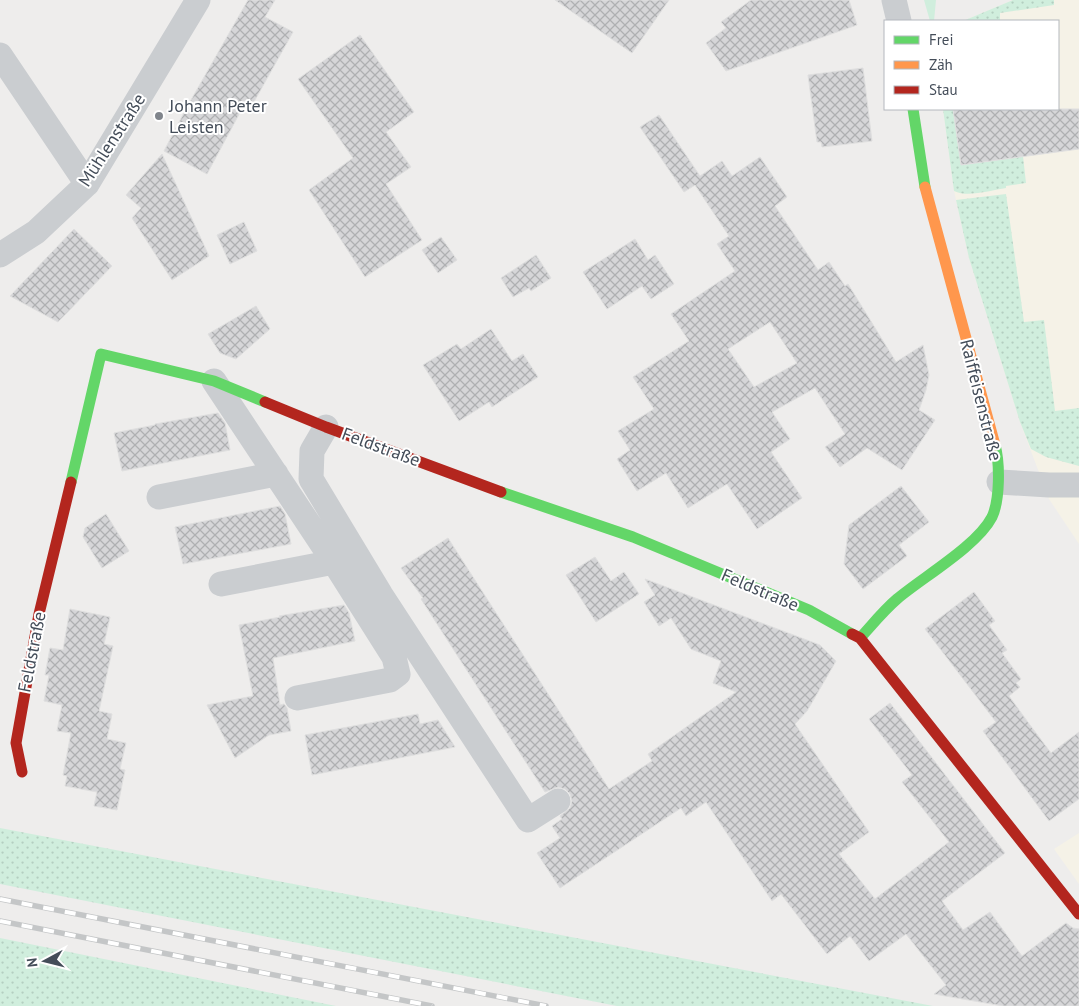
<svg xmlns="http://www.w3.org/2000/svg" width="1079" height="1006" font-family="'PT Sans',sans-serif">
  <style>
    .commercial { fill: #f5f2e7 }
    .grass { fill: url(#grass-dots) }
    .green { fill: #d0eedd }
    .building { fill: url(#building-cross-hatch); stroke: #dfdfdf; fill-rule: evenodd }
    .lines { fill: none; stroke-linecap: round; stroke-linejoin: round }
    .street { stroke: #cacdd0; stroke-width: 25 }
    .fast { stroke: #63d668; stroke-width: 11 }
    .slow { stroke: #ff974d; stroke-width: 11 }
    .jam { stroke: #b3261e; stroke-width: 11 }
    .rail-casing { stroke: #c4c6c7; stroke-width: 5.5 }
    .rail { stroke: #fff; stroke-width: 4; stroke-dasharray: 11; stroke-linecap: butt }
    .poi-dot { fill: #80858c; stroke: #fff; stroke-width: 2 }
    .labels { text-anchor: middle; stroke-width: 4; stroke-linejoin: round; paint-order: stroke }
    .poi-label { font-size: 18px; fill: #444d59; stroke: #fff; text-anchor: start }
    .street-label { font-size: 18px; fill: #444d59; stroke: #fff }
  </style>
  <defs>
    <pattern id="grass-dots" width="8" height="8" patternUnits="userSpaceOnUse" patternTransform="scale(1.25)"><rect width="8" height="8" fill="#d0eedd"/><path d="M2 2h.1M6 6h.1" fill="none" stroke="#b4cec0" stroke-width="1.8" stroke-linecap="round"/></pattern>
    <pattern id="building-cross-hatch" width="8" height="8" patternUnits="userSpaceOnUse" patternTransform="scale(1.25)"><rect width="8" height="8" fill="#d6d6d8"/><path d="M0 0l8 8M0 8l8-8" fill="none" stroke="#afb0b2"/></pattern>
  </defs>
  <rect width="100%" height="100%" fill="#eeedec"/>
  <path class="commercial" d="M1013,0H1079V544L1049,499L1020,422L969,258L954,191L943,109H1058V21H963Z
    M1079,833V884L1054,849Z"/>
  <path class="grass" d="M1013,0H1054V5L1000,13V21H963Z
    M943,109H953L961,165L1023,156L1026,183L1006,186V188C991,190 968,198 954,191Z
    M1006,194L1024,322L1044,320L1055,411L1079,408V466L1046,457L1031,449L1020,422L969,258L956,200Z
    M0,828L933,1006H617L0,884Z
    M0,938L336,1006H0Z"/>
  <path class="green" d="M924,0H936L934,21H930Z"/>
  <path class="building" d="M248,0H275L265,17L293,32L250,109L244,105L207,174L164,151L187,107Z
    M555,0H669L632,53Z
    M751,0H849L857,25L726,71L706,43L726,28L721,22Z
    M360,35L414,112L386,132L411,167L386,184L422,240L365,277L309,190L353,158L298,79Z
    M863,68L872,141L822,147L821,142H817L808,75Z
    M953,109H1079V149L961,165Z
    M659,115L700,176L722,161L732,176L760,157L787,197L775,206L818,270L829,262L845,286L848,284L896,362L923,345L929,375L926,390L919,410L935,420L902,470L867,448L840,467L825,447L845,434L815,388L772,412L790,439L771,452L802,498L757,529L727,484L688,508L666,473L637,491L617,459L630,450L618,431L654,409L633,377L689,341L671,314L735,271L717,244L729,236L695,185L684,192L640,127ZM770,322L797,363L754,387L728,349Z
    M162,154L209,256L172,280L132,218L141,208L126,195Z
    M244,222L257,251L230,264L217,235Z
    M74,229L112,266L58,322L10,296Z
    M441,237L457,260L438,273L422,250Z
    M635,239L648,260L655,255L674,284L651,299L642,286L607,309L583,272Z
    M536,255L551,278L531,291L529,288L513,297L501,278Z
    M256,306L270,329L236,359L220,353L208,334Z
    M491,329L512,361L523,354L538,377L492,407L489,402L459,421L423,365L457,344L461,349Z
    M218,413L225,423L230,450L122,471L114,433L155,425V424Z
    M901,486L929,522L899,545L907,556L863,589L844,564L849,525Z
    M280,506L285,514L291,544L183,564L175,527Z
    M106,514L129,551L102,568L83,537L85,528Z
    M448,538L609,789L652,761L648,754L736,692L713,683L721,661L691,649L671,618L659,626L644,602L655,595L645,579L820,645L836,661L807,711L795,724L869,832L839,854L875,899L949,842L902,782L912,775L869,719L890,703L1005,853L942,901L963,930L990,912L1022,956L1066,923L1073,928L1079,929V1006H1003L934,994L946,985L906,934L869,961L850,936L827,954L781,894L772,901L706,802L686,816L681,808L560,888L537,853L560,838L552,826L562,819L560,816L570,808L572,801L570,794L565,789L558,787L545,792L421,599L423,598L401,568Z
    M595,557L611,581L624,572L639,594L596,622L566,575Z
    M974,592L995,621L989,625L1007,650L1002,653L1021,679L1016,683L1020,687L1009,696L1030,725L1051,753L1079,732V799L1049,821L983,731L996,722L925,629Z
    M344,605L349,613L355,641L273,658L280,705L284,704L287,708L291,731L269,735L235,758L207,705L253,696L239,625L280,617L279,616Z
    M70,609L110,617L104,644L113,646L99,711L112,714L107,739L126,743L120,769L125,770L117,810L94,806L97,792L65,786L67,776L63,775L71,733L57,731L62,705L44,701L49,675H45L50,648L63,650Z
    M418,714L420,724L438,720L455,747L312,775L305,735Z"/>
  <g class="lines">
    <path class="street" d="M894,0L899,21
      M0,55L87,184
      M0,255L36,232L87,184L198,0
      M214,381L334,562L394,657L398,674L390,680L297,698
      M326,427L312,451L311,479L381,595L528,820L558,801
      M999,482L1049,485H1079
      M159,497L276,474
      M221,584L334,562"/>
    <path class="fast" d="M913,109L925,187
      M71,482L101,354L214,381L265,402
      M501,492L633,537L809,610L852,634
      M860,638C872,625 883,611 897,599C923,577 977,546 992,517C1000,500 1000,463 995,445"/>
    <path class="slow" d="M925,187L995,445"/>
    <path class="jam" d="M265,402L326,427L501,492
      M852,634L860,638L1079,914
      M22,772L16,743L39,614L71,482"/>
    <defs>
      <path id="rail" d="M0,899L546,1006
        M0,921L432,1006"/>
    </defs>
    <use href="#rail" class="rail-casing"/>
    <use href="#rail" class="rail"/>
  </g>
  <circle class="poi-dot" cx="159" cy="116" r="5"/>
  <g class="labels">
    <g class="poi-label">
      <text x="169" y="112">Johann Peter<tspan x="169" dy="21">Leisten</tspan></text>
    </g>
    <g class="street-label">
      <text transform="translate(112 140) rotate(-57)" y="6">Mühlenstraße</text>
      <text transform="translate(981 400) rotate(76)" y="6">Raiffeisenstraße</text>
      <text transform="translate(381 447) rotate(20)" y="6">Feldstraße</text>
      <text transform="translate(760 590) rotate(23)" y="6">Feldstraße</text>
      <text transform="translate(32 652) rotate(-79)" y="6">Feldstraße</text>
    </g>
  </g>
  <rect x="884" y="20" width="175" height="90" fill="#ffffff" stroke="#b4b8bd"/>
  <rect x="894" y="36" width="25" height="8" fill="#63d668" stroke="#b4b8bd"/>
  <text x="929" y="45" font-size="15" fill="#444d59">Frei</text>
  <rect x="894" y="61" width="25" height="8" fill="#ff974d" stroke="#b4b8bd"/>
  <text x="929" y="70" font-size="15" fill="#444d59">Zäh</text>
  <rect x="894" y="86" width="25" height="8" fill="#b3261e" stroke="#b4b8bd"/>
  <text x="929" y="95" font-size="15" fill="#444d59">Stau</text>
  <g transform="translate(45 961) rotate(263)" stroke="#ffffff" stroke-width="4" paint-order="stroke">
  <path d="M0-4L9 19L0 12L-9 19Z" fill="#444d59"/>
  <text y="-8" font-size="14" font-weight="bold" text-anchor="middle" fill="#444d59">N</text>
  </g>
</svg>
